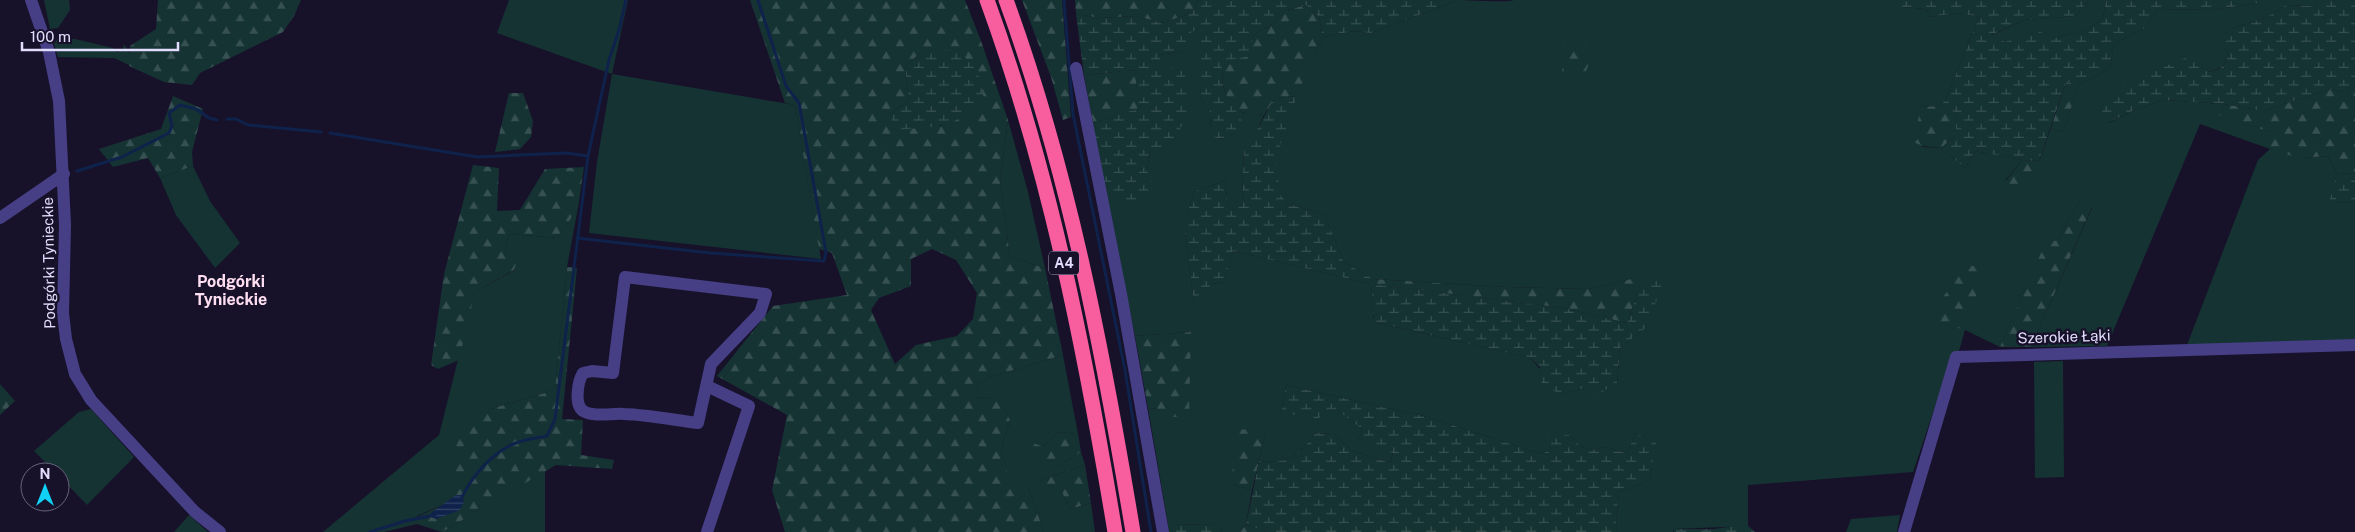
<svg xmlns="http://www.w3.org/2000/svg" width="2355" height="532" font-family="'Public Sans',sans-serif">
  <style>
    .grass { fill: #153333 }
    .forest { fill: url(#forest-firs); fill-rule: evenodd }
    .wetland { fill: url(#wetland-marsh) }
    .water { fill: url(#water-rules) }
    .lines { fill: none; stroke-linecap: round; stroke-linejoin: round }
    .stream { stroke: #0f224b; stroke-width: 3 }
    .minor { stroke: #463f86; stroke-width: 12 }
    .highway { stroke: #f85d9e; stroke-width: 15 }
    .labels { text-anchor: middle; stroke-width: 5; stroke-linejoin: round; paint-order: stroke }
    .shield { fill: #17122a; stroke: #a59fbe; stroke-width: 1 }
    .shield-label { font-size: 14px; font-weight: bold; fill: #e2dcfd }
    .street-label { font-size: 15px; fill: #e2dcfd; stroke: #17122a }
    .neighbourhood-label { font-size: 16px; font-weight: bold; fill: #fedef0; stroke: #17122a }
  </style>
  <defs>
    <pattern id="forest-firs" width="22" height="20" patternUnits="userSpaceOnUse" patternTransform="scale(1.25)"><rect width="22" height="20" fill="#153333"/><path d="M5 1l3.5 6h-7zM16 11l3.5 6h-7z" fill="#375051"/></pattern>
    <pattern id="wetland-marsh" width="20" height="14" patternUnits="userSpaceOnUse" patternTransform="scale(1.25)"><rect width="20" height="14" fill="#153333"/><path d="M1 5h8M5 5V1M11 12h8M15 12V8" fill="none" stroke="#375051"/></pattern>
    <pattern id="water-rules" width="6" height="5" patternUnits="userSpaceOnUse" patternTransform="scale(1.25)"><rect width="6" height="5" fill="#0f224b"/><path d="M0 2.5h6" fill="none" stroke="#324266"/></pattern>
  </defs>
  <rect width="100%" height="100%" fill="#17122a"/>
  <path class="grass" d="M44,0H69L70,10L58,28L50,29Z
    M509,0H628L612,74L795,105L821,259L589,233L597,162L612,74L497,33Z
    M1459,0C1470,0 1506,3 1514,0H1902V7L1926,9L1930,17L1960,13L1979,17L1945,101L1939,106L1921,107L1923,147L1941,148L1965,168L1975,151L2022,160L2005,181L2042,165L2039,161L2051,128L2063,132L2079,85L2110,68L2114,44L2145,28L2158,9L2212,10L2258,3L2257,0H2318L2313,6L2286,5L2265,18L2230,29L2215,41L2227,50C2229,64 2222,68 2209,72L2201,67L2136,81L2115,89L2109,123L2134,110L2164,100L2224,104L2220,115L2270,132L2299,158L2328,156L2337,174L2330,203L2355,202V341L2187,345L2258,160L2270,149L2200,124L2107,346L2031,347L2092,208L2079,202L2057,240L2045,245L2000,347L1965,330L1959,351L1952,356L1913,472L1748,485V526L1673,529V532H1617L1616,523L1619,492L1650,480L1655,443L1636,433L1627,453L1616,451L1607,447L1591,450L1582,447L1569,435L1549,434L1551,450L1541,454L1428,417L1286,385L1281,413L1337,410L1362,429L1359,441L1393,452L1390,463L1351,450L1334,434L1315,433C1299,455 1288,465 1259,461L1266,432L1230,484L1252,490L1246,525L1240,532H1222L1217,525L1168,524L1148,408L1159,409L1191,332L1135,336L1104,191L1140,205C1150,156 1160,105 1160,55L1182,51L1189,33L1200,28V97L1210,112L1211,137L1225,139L1238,130L1243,113L1264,115L1253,138L1244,147L1242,206H1228L1225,181L1195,191L1186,214L1189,230L1185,233L1194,302L1212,284L1224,282L1233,251L1371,284L1374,322L1530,358L1563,394L1584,388L1617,383L1620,348L1647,327L1635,278L1589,289L1505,287L1373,279L1344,262L1324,214L1288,204L1275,190C1281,178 1274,168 1276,156C1286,115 1306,75 1323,37L1353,31L1371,33Z
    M2089,0H2106L2103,18L2089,29L2055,38L2035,31L2005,42L1990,36L2024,20L2076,16Z
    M58,38L66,43L70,39H75L113,48L117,52L123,49L124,44L140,70L114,58L58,57L54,44Z
    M1008,120L1028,192L1045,268L1010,257L1000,178Z
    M193,166L210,201L240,243L215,268L176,215L160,178Z
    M578,208L567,267L555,390L487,410L455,472L451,501L417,516V524L384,532H323L439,435L475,292L515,270L504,252L510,234L558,238Z
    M1063,355L1078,434L1058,432L1043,447L1056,467L1081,452L1085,465L1042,480L1061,490L1070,509L1091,503L1095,532H1044L1028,487H1011L1001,450L1010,420C1001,401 995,398 975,397V387L990,377Z
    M2063,361L2064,477L2035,478L2034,362Z
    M91,409L134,457L87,505L60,477V472H55L34,451L79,412Z
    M545,471V532H442Z
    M189,515L208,532H174Z
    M1900,515L1897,532H1846L1851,519Z"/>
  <path class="forest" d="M158,0H301L294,16L283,32L200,73L192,85L164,82L129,66L130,46L156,29Z
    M750,0H965L981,41L1008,120L1000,178L1010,257L1045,268L1063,355L990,377L975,387V397C996,399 1000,399 1010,420L1001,450L1011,486L1028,487L1044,532H785L772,490L787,415L717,376L773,306L847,295L832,253L819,249L795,105L785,103ZM921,52L942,126L890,114L909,101L905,67ZM932,249L956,260L977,293L973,319L957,336L916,345L895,364L871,310L879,298L911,286V259Z
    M1022,0H1062L1071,117L1063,120L1051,77Z
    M1075,0H1198L1192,13L1162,23L1136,16L1100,18L1076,14Z
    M1306,5L1319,17L1323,37L1297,96L1275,98L1264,115C1258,114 1249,115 1244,113C1222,105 1222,79 1222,61L1252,36L1276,22L1279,12Z
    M1564,43L1595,48L1583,79L1562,74Z
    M1136,70L1138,109L1093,123L1084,75Z
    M2066,82L2079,85L2063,132L2051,128Z
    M2330,89L2355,94V173L2337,174L2328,156L2299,158L2270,149V132L2219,115L2224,104L2263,111Z
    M509,93H523L533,121L531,137L520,149L495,152Z
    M173,96L203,109L192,152L193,166L160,178L148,158L113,167L99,149L161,129Z
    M1939,106L1957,113L1955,136L1941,148L1923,146L1913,142L1921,107Z
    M2022,160L2039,161L2043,165L2036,184L2015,193L2005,182Z
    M473,165L499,168L497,211L520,210L545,169L584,167L578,208L558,238L510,234L504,252L519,255L514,270L475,292L459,360L438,369L431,365L444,274Z
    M2079,202L2092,207L2031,347H2000L2045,244L2057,240Z
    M1987,264L1965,330L1941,323L1938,304L1965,267Z
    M567,267L577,268L562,419L583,420L581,455L614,460L612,469L556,465L442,532L417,524V517L451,501L458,430L487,410L555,390Z
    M1635,278H1643L1627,323L1564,308L1371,284L1373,279L1505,287L1589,289Z
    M1191,332L1189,416L1163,418L1159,409L1148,408L1135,336Z
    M0,384L15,401L0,415Z
    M1240,429L1266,432L1252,490L1230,484Z
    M1058,432L1078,434L1081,452L1056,467L1025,450L1026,440L1043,447Z
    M1085,465L1091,503L1070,509L1061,490L1043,488L1042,480Z
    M1246,525L1267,532H1240Z"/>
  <path class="wetland" d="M1198,0H1459L1371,33L1353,31L1323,37L1319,17L1306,5L1279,12L1276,22L1252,36V56L1222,61C1222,85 1222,99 1243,113L1239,130L1225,139L1211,137L1210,112L1200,97V28L1190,33L1182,51L1160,55L1161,71L1182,65C1184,74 1188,84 1189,92C1190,116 1179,136 1162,152H1150L1147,170L1152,182L1140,206L1104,191L1093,123L1137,109L1136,70L1084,75L1076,14L1100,18L1136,16L1162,23L1192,13Z
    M1902,0H2089L2076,16L2024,20L1991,35L2005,42L2035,30L2055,38L2089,29L2103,18L2106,0H2257L2258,3L2212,10L2158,9L2145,28L2114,44L2110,68L2079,85L2066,82L2039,161L2022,160L1975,151L1965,168L1941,148L1955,136L1957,113L1939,106L1945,101L1979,17L1960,13L1930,17L1926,9L1902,7Z
    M2318,0H2355V94L2330,89L2263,111L2224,104L2164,100L2134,110L2108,123L2102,112L2115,89L2179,60L2196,55L2201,67L2209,72C2222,69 2229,64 2227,50L2214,41L2230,29L2265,18L2286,5L2313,6Z
    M957,50L977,69L984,99C956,129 933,127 895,130L890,114L909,101L905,67L921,52Z
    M1297,96L1276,158L1279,183L1276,190L1288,204L1324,214L1344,262L1373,279L1372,284L1564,308L1627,323L1643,278L1664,279L1647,327L1620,348L1617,383L1595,396L1584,388L1563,394L1542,387L1540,367L1530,358L1374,322L1371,284L1233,251L1224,282L1212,284L1194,303L1185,233L1188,230L1186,214L1195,191L1225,181L1228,206H1242L1244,147C1258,133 1264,114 1275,98Z
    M2355,173V202L2329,203L2337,174Z
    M1286,385L1428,417L1541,454L1551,450L1548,433L1569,435L1582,447L1591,450L1607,447L1616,451L1627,453L1636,433L1656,443L1650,480L1619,492L1616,523L1617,532H1267L1246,525L1259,461C1288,465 1299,455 1315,433L1334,434L1351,450L1390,463L1393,453L1359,441L1362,429L1337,410L1326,411L1318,419L1281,413Z
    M1168,524L1217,525L1222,532H1169Z
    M1742,525L1748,526L1755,532H1674L1673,529H1714Z"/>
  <path class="water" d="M456,495H462L464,502L460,510L436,519L431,517V513Z"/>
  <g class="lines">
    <path class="stream" d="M1064,0L1073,114L1125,370L1151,532
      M227,119H236L248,125L321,132
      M330,133L477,157L566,153L588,156
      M77,171L122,157L169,133L172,126L169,113L180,105L196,109L209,118L217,120
      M577,238L710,253L824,261L826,252L799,103L786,86L758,0
      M461,499C472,476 492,452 516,443C525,439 537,438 547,436L555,419L588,156L609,60L619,30L626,0
      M370,532L405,521L435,515"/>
    <path class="minor" d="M31,0L49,52L59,101L65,225L63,313L66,339L75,374L91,400L195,512L220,532
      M1076,68L1121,294L1163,532
      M0,218L64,174
      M625,277L766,294L760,313L711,364L698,423C674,420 649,415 624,414C613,413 595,417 585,412C573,407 578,381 583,373L592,371L613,373Z
      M707,386L749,406L707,532
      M1904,532L1956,357L2355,345"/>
    <path class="highway" d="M987,0C1050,172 1085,351 1115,532
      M1006,0C1069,172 1103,352 1133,532"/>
  </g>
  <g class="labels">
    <rect class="shield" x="1049" y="251.5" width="30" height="23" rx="4"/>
    <g class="shield-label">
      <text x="1064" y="268">A4</text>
    </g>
    <g class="street-label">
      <text transform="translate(49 263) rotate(-91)" y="5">Podgórki Tynieckie</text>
      <text transform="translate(2064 337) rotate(-2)" y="5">Szerokie Łąki</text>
    </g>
    <g class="neighbourhood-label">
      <text x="231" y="287">Podgórki<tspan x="231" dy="18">Tynieckie</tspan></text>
    </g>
  </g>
  <g transform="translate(45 487)"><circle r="24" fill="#17122a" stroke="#68637e"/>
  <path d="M0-4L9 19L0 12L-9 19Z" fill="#11d0f5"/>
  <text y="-8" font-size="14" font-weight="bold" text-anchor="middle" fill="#e2dcfd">N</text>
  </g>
  <path d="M22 42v8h156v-8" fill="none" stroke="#e2dcfd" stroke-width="2.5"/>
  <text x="30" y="42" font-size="15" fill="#e2dcfd" stroke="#17122a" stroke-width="4" paint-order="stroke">100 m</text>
</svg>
